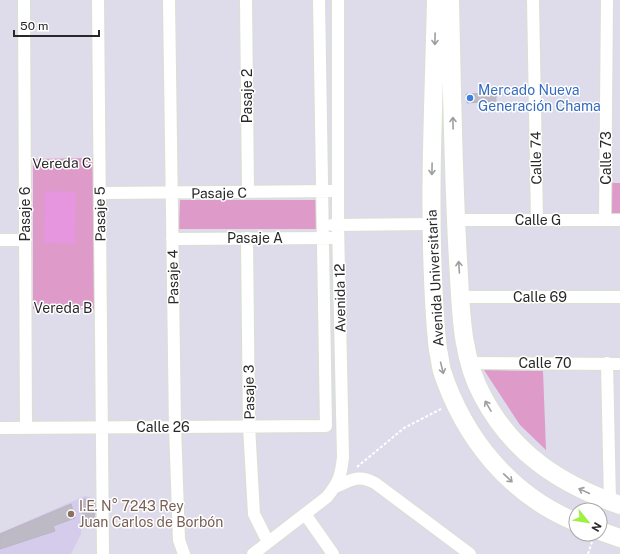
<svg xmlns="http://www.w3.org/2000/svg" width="620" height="554" font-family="'Public Sans',sans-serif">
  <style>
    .education { fill: #d5cbeb }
    .park { fill: #de9ac9 }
    .pitch { fill: #e596df }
    .building { fill: #bdb9c5; stroke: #bab5c5 }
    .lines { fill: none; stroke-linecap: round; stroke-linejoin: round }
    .street-casing { stroke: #d9e1d0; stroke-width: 14 }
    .secondary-casing { stroke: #d9e1d0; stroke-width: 20 }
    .path { stroke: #fff; stroke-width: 2; stroke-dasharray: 3 2; stroke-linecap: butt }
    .street { stroke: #fff; stroke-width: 12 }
    .secondary { stroke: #fff; stroke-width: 18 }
    .oneway { stroke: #9e9e9e }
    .shop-dot { fill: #3f7fe0; stroke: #fff; stroke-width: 1.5 }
    .education-dot { fill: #8d6e63; stroke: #fff; stroke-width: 1.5 }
    .labels { text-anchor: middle; stroke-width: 3; stroke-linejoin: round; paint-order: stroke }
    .shop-label { font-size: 14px; fill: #366cbe; stroke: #fff; text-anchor: start }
    .street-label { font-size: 14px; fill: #282828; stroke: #fff }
    .education-label { font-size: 14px; fill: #785e54; stroke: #fff; text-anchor: start }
  </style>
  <rect width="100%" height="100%" fill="#dedbea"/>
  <path class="education" d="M85,496L97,499L96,528H81V534L71,554H0V533Z"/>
  <path class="park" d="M94,158V309H33V159Z
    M609,183H620V213H609Z
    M180,200H321V229H179Z
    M484,370L543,371L546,450L520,425Z"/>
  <path class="pitch" d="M45,191L76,192L75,244L44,243Z"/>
  <path class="building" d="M496,93V101L467,103L466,94Z
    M84,499L96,500L93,526L81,525Z
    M71,504L75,518L53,526L55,531L0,549V534Z"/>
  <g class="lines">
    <defs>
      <path id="street" d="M24,0L26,428
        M98,0L103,554
        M169,0L175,427L179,540L184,554
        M246,0L248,192
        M533,0L537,220
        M100,193L331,191
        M456,220H620
        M605,220L607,0
        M332,225L430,224
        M247,238L249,426L254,514L268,542
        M172,239L331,238
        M0,240H25
        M461,297H620
        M469,363L620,364
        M607,363L610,502
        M0,428L326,426L319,0
        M335,487C352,480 358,474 375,483L470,554
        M305,514L333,554
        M253,554L327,497C339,482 341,476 343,457L338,225V0"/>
      <path id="secondary" d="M436,0C434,93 429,185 433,278C434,302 435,326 438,350C440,357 440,364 442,371C464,438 510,495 576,522
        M450,0C452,87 453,173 458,260C461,305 460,354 482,395C512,453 560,484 620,505
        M600,531L620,538"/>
    </defs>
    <use href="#street" class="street-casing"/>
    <use href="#secondary" class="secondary-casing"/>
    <path class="path" d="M36,164L88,163
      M36,308L90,307
      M357,467L404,428L441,409
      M588,554L592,542"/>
    <use href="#street" class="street"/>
    <use href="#secondary" class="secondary"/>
  </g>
  <defs><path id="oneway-shaft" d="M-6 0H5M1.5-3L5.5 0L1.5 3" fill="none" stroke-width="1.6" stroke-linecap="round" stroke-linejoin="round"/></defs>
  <g class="oneway">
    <use href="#oneway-shaft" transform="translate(435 39) rotate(91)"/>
    <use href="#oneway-shaft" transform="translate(453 123) rotate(-91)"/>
    <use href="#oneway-shaft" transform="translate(432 169) rotate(91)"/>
    <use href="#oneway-shaft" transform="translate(459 267) rotate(-94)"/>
    <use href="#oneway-shaft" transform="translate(442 368) rotate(76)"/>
    <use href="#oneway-shaft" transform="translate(488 406) rotate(-120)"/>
    <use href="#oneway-shaft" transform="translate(508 478) rotate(44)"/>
    <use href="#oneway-shaft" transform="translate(584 491) rotate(-155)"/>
  </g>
  <circle class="shop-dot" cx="470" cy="98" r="4"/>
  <circle class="education-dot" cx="71" cy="514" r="4"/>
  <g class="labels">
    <g class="shop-label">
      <text x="478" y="95">Mercado Nueva<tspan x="478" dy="16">Generación Chama</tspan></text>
    </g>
    <g class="street-label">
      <text transform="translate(247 96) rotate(-90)" y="5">Pasaje 2</text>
      <text transform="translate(536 158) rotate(-91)" y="5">Calle 74</text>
      <text transform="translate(606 158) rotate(-90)" y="5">Calle 73</text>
      <text transform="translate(62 163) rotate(-1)" y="5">Vereda C</text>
      <text transform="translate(219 193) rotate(-1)" y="5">Pasaje C</text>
      <text transform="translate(25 214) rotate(-90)" y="5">Pasaje 6</text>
      <text transform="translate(100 214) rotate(-91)" y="5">Pasaje 5</text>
      <text x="538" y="225">Calle G</text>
      <text x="255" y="243">Pasaje A</text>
      <text transform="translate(173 277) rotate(-91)" y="5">Pasaje 4</text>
      <text transform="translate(435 278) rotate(-93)" y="5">Avenida Universitaria</text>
      <text x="540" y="302">Calle 69</text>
      <text transform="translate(340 298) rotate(-91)" y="5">Avenida 12</text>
      <text x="63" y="313">Vereda B</text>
      <text x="545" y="368">Calle 70</text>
      <text transform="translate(249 392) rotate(-91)" y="5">Pasaje 3</text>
      <text x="163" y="432">Calle 26</text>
    </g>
    <g class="education-label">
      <text x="79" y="511">I.E. N° 7243 Rey<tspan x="79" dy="16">Juan Carlos de Borbón</tspan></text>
    </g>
  </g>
  <g transform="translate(588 522) rotate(120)"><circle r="19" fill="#ffffff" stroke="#a9a9a9"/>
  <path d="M0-3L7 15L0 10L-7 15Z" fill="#9ef042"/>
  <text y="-6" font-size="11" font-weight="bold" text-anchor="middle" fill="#282828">N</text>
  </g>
  <path d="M14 30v6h85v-6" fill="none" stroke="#282828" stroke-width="2"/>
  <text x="20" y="30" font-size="12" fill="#282828" stroke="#ffffff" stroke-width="3" paint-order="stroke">50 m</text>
</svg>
